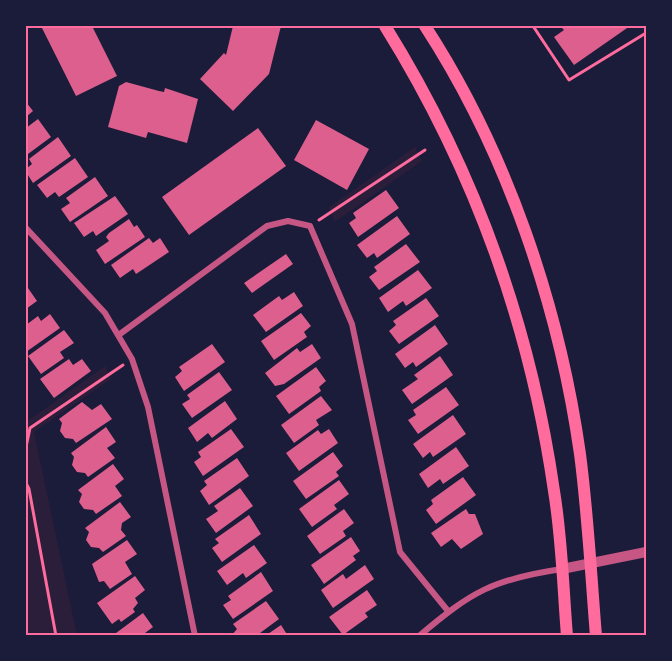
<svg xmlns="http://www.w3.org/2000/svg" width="672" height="661" font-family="Quicksand,sans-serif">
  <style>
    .green { fill: #2a1e3b }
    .building { fill: #dd5f8e }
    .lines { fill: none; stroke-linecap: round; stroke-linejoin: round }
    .path { stroke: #ff6b9d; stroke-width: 3 }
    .minor { stroke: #c65784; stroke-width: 6 }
    .tertiary { stroke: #c65784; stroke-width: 10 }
    .secondary { stroke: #ff6b9d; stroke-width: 12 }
    .neatline { fill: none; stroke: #ff6b9d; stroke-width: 2 }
  </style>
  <rect width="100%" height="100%" fill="#1b1b3a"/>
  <path class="green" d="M415,147L422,161L335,222L329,207Z
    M105,366L111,379L34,432L77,635H26V422Z"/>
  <path class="building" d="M41,26H92L117,76L76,96Z
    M233,26H281L269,74L233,111L200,79L224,53L226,55Z
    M560,26H630L574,65L554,37L564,30Z
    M126,82L159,91L164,92L165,88L198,99L187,143L148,132L146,138L108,127L119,86Z
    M26,102L33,111L26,117Z
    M38,119L51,137L28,154L26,128Z
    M316,120L369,149L347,190L294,160Z
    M258,128L286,166L189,235L162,197Z
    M58,137L71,156L33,183L26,172V169L32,164L29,159Z
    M75,158L88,177L59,197L55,192L47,198L37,185Z
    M95,177L108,196L70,222L61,209L70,203L66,198Z
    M386,190L399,208L358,237L349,223L356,218L353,213Z
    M115,196L128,214L96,236L93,231L84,237L74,223Z
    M397,216L410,234L377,258L374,253L367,258L357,245Z
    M129,219L134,227L137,225L145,237L105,264L96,250L109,241L106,237L109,233Z
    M149,238L153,243L160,238L169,252L136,274L133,269L120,278L111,265Z
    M406,244L420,262L379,290L369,277L377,271L374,267Z
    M286,254L293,264L252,293L244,283Z
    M418,270L432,288L406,306L403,301L388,312L379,298Z
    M28,288L37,301L26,309V290Z
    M294,292L303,306L266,332L253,315L279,296L282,300Z
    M426,298L439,316L399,344L389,331L396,325L393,321Z
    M301,313L311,326L304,332L307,337L274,360L261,341Z
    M50,314L60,328L26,352V325L38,316L41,321Z
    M435,325L448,344L416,367L413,362L405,368L395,354Z
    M64,330L74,343L60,352L64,358L41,374L28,356Z
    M212,344L225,362L184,391L175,377L182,371L179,367Z
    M312,344L321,358L284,384L275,386L265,373L297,348L300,352Z
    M440,356L453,375L412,404L402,390L418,379L414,375Z
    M69,359L73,365L82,359L91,371L54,398L40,379Z
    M316,367L326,381L319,387L321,391L289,414L276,396Z
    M219,372L232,390L192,418L182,404L190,399L187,395Z
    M446,387L459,405L418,434L408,420L416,415L413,410Z
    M321,396L332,410L316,420L319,425L294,443L281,425Z
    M225,401L237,419L212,438L208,433L197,442L188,428Z
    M82,402L92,410L101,404L112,419L76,443L73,439L65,438L60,431L62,423L59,419Z
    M453,415L466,434L433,457L430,452L423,458L413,444Z
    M106,427L116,442L107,448L115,458L88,477L85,473L77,472L72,465L74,457L71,453Z
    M231,429L244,447L203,476L194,462L201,457L198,452Z
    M329,429L338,443L299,471L286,453L318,430L321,434Z
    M456,447L469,466L443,484L440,479L428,488L419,474Z
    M333,452L343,466L336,472L339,476L306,499L293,481Z
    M237,458L249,476L209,505L200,491L207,485L204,481Z
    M113,464L124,479L115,486L122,496L96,514L93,510L84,509L79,502L82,494L78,490Z
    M463,477L476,495L436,524L426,510L433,504L431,500Z
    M339,480L349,494L334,505L337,509L312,527L299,509Z
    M240,488L253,506L216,533L206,519L218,511L214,506Z
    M120,502L131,517L122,523L121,530L126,536L103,552L99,548L91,547L86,540L89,532L85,528Z
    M344,509L354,523L343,531L346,536L320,554L307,536Z
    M466,509L469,514H475L483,534L461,549L452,539L441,547L431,533Z
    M249,515L261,534L222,562L212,548L219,543L215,539Z
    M351,537L360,551L353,556L356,560L324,584L311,565Z
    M127,540L137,554L125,562L132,574L110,589L104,581L99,582L92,564Z
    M254,545L267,563L246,578L243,573L227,585L217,571Z
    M365,565L374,579L333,608L321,590L343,574L346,579Z
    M261,572L273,591L233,619L223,605L231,600L228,596Z
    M135,576L145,590L135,598L138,603L133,609L135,612L121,622L119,619L112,624L97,603Z
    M367,590L377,605L365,613L368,617L343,635L329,617Z
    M266,601L279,619L256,636H231L237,629L233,624Z
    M143,613L153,627L141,636H112Z
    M281,625L288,636H265Z"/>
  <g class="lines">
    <path class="path" d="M533,26L569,80L646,33
      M319,220L425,150
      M26,447L30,428L123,365
      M26,483L29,489L56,636"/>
    <path class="minor" d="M26,228L105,313L132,359L148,407L195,636
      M120,334L267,226L288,221L310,226L352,324L400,552L448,611
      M419,636C472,591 494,579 562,569"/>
    <path class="tertiary" d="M562,569L646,552"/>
    <path class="secondary" d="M385,26C474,169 530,324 554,491C562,539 563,587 567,636
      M425,26C507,152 559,306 580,454C588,515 591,575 596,636"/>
  </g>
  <rect width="672" height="661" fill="none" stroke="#1b1b3a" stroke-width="54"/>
  <rect x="27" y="27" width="618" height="607" class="neatline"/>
</svg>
